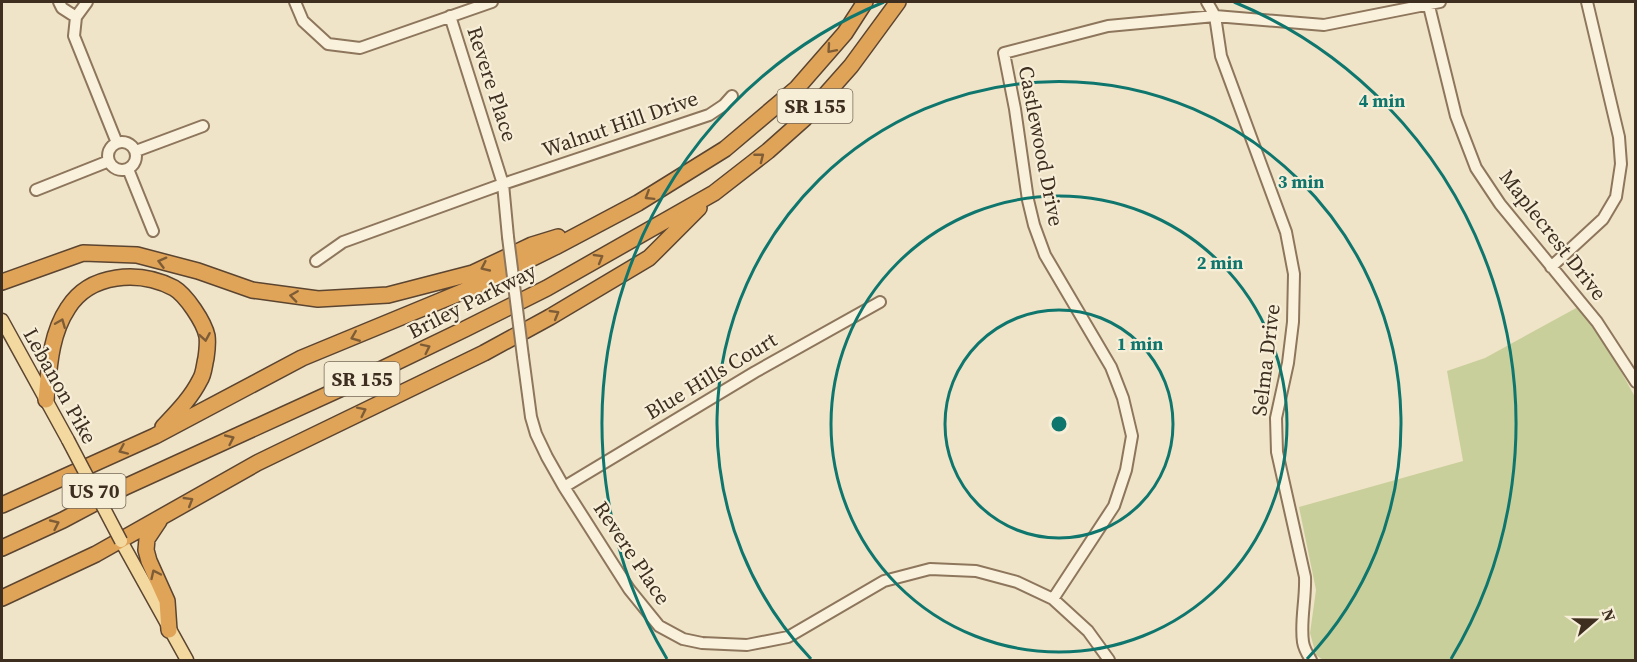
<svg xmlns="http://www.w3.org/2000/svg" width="1637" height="662" font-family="'Source Serif 4',serif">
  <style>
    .green { fill: #c9cf9b }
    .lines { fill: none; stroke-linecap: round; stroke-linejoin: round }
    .minor-casing { stroke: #8d765c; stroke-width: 14 }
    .major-casing { stroke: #5b4430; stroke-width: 15 }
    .highway-casing { stroke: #5b4430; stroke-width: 18 }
    .minor { stroke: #faf1dc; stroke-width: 10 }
    .major { stroke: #f3d9a0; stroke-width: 12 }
    .highway { stroke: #e0a458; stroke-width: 15 }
    .minor-bridge-casing { stroke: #8d765c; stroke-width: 14; stroke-linecap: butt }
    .major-bridge-casing { stroke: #5b4430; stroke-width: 15; stroke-linecap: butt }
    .minor-bridge { stroke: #faf1dc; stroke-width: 10 }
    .major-bridge { stroke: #f3d9a0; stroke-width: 12 }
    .oneway { stroke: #7e5d36 }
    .ring { fill: none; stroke: #0f766e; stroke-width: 3 }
    .labels { text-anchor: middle; stroke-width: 4.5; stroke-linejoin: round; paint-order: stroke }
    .shield { fill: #f7eed8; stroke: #756857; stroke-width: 1.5 }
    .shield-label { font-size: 20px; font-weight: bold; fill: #3d2e20 }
    .street-label { font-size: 21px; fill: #3d2e20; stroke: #f7eed8 }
    .centre { fill: #0f766e; stroke: #f7eed8; stroke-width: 3 }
    .ring-label { font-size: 18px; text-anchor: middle; font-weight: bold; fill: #0f766e; stroke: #f7eed8; stroke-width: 4.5; stroke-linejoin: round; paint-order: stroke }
  </style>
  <rect width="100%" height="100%" fill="#f0e4c8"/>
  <path class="green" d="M1578,307L1612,355L1635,397V660H1323L1316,655L1310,633L1316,590L1299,507L1463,461L1447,371L1485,358Z"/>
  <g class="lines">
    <defs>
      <path id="minor" d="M59,2L62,8L76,17L74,36L117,143
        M295,2L303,21L328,44L360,48L492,2
        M1207,2L1215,16L1221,56L1286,232L1294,274L1293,322L1288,363L1276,418L1277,452L1305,577C1306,599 1300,621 1303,642C1304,649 1308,655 1311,660
        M1428,2L1456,116L1476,168L1500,204L1597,322L1636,382
        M450,16L503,184L508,237
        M76,17L87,2
        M108 156a14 14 0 1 1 28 0a14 14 0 1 1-28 0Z
        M136,151L203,126
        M128,169L153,231
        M36,190L109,161
        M316,261L343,242L503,184L709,115L724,105L732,96
        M1551,267L1603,219L1616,197L1621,164L1619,137L1587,2
        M523,357L531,417L536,434L547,457L564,487L629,589L659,626L683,639L702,643L747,645L788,637L884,581L930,569L976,571L1017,582L1053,599L1088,631L1109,660
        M564,487L755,372L880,302
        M1053,599L1114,506L1126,470L1132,436L1123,398L1111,367L1045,255L1034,225L1028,200L1015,109L1004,53L1108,26L1215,16L1324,25L1440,2"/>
      <path id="major" d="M2,320L68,440
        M121,541L187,660"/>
      <path id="highway" d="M2,282L83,253L137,255L198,271L252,290L318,299L388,295L473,273L532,245L558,237
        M46,400C49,369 50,335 68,308C90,273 139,270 174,288C186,295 204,322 207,336C208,343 207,351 206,358C204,366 204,374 200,380C191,398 177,412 163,427
        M2,505L155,436L302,358L474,287L555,247L638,203L725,149L797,88L845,33L865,2
        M159,521L147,539L146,550L149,561L167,601L169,630
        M2,548L63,520L125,487L353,383L465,329L547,288L714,193L768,151L804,119L851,66L898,2
        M2,598L96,554L257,463L484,353L550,317L649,258L699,208"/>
    </defs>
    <use href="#minor" class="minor-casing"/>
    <use href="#major" class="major-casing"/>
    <use href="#highway" class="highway-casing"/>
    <use href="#minor" class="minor"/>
    <use href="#major" class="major"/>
    <use href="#highway" class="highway"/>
    <defs>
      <path id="minor-bridge" d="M508,237L523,357"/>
      <path id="major-bridge" d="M68,440L121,541"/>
    </defs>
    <use href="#minor-bridge" class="minor-bridge-casing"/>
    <use href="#major-bridge" class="major-bridge-casing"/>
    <use href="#minor-bridge" class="minor-bridge"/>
    <use href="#major-bridge" class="major-bridge"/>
  </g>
  <defs><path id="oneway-chevron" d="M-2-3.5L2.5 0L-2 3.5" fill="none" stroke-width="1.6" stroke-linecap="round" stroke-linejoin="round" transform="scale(1.5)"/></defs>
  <g class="oneway">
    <use href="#oneway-chevron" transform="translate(831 49) rotate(131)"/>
    <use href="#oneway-chevron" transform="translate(760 157) rotate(-38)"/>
    <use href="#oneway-chevron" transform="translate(649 196) rotate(148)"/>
    <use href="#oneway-chevron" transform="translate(599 258) rotate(-30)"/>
    <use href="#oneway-chevron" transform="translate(162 262) rotate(-165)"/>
    <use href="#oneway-chevron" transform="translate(485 267) rotate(155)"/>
    <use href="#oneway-chevron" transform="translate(294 296) rotate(-172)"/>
    <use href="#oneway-chevron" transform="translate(555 314) rotate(-30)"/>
    <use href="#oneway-chevron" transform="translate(61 323) rotate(-68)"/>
    <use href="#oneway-chevron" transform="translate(205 337) rotate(80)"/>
    <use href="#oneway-chevron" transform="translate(355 337) rotate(158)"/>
    <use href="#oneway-chevron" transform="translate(426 348) rotate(-26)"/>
    <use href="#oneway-chevron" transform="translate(362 411) rotate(-26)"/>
    <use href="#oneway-chevron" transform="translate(230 439) rotate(-25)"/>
    <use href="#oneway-chevron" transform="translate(123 450) rotate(156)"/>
    <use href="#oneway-chevron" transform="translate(189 501) rotate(-31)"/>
    <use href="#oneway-chevron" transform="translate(55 524) rotate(-25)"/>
    <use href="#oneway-chevron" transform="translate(155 574) rotate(-115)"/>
  </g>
  <g class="ring">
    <circle cx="1059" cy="424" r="114"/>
    <circle cx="1059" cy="424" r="228"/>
    <path d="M811 659A342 342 0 1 1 1307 659"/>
    <path d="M667 659A457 457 0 0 1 884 2M1234 2A457 457 0 0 1 1451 659"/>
  </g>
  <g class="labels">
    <g class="shield">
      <rect x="777.5" y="89" width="75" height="34" rx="4.5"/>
      <rect x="324.5" y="362" width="75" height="34" rx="4.5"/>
      <rect x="62.5" y="474" width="63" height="34" rx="4.5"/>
    </g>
    <g class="shield-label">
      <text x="815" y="113">SR 155</text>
      <text x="362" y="386">SR 155</text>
      <text x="94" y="498">US 70</text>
    </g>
    <g class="street-label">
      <text transform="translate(492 84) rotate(72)" y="7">Revere Place</text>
      <text transform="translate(620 124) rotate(-19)" y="7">Walnut Hill Drive</text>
      <text transform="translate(1041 146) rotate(79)" y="7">Castlewood Drive</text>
      <text transform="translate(1553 235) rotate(52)" y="7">Maplecrest Drive</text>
      <text transform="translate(472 301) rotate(-27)" y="7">Briley Parkway</text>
      <text transform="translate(1266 360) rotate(-83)" y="7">Selma Drive</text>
      <text transform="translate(711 376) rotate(-31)" y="7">Blue Hills Court</text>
      <text transform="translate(60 386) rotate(61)" y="7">Lebanon Pike</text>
      <text transform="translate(632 553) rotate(56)" y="7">Revere Place</text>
    </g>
  </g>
  <circle cx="1059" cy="424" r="9" class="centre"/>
  <g class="ring-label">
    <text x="1382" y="107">4 min</text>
    <text x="1301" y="188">3 min</text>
    <text x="1220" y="269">2 min</text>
    <text x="1140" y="350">1 min</text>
  </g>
  <rect width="1637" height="662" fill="none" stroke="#3d2e20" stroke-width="6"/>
  <g transform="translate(1595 620) rotate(70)" stroke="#f7eed8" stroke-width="4.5" paint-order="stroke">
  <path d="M0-4.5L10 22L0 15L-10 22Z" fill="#3d2e20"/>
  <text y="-9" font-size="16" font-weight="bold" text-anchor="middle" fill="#3d2e20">N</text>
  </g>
</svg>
